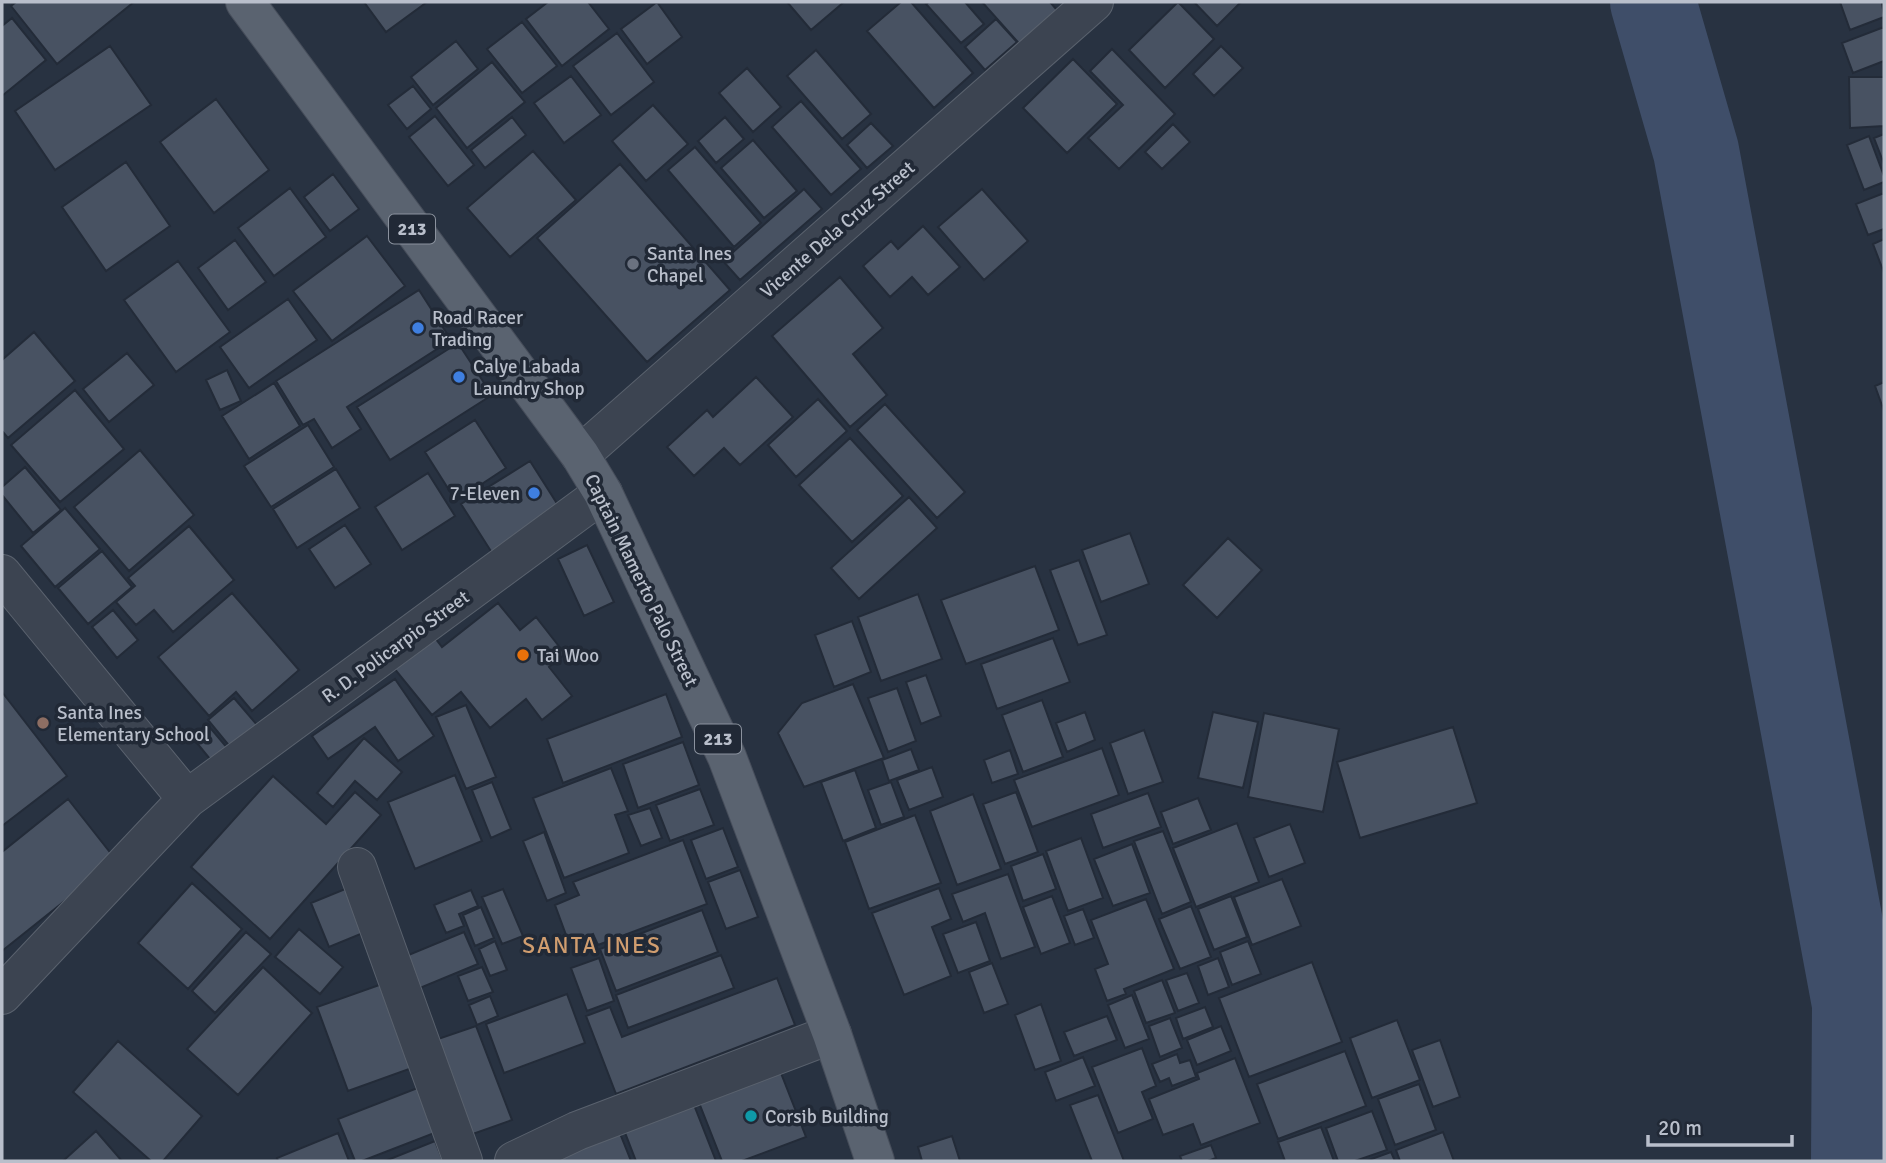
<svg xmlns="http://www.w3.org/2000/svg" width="1886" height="1163" font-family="Signika,sans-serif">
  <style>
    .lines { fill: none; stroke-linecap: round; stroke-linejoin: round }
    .river { stroke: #3f4e69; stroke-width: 86 }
    .building { fill: #485262; stroke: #232b38; stroke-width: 2 }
    .minor-casing { stroke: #5a626e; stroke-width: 40 }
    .major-casing { stroke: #464d5a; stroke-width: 40 }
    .minor { stroke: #3c4451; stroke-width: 38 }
    .major { stroke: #5a6370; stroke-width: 38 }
    .worship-dot { fill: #6b7280; stroke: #212936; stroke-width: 2.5 }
    .shop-dot { fill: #3f7fe0; stroke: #212936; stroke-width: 2.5 }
    .food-dot { fill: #e8710a; stroke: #212936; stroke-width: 2.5 }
    .education-dot { fill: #8d6e63; stroke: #212936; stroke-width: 2.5 }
    .culture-dot { fill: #0f9aa8; stroke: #212936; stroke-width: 2.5 }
    .labels { text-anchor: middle; stroke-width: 7; stroke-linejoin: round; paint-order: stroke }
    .shield { fill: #212936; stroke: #8b929e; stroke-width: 2 }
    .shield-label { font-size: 18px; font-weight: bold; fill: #b9bfcb }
    .street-label { font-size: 19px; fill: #b9bfcb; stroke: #212936 }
    .poi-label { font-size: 19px; fill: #b9bfcb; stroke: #212936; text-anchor: start }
    .quarter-label { font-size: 23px; letter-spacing: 2px; fill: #d09d6f; stroke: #212936 }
  </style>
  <rect width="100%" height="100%" fill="#283241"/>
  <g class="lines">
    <path class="river" d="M1653,2L1696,151L1855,1004L1854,1161"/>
  </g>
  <path class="building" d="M16,2H134L57,64L11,6Z
    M364,2H427L386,32Z
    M548,2H588L609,29L562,66L526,19Z
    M657,2L682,37L647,64L621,29Z
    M787,2H844L811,30Z
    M901,2H911L973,73L934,108L867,31Z
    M929,2H965L984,24L961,43L926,4Z
    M982,2H1050L1063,17L1025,50Z
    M1178,2L1214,39L1165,88L1129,50Z
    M1194,2H1241L1217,26Z
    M1840,2H1882L1884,17L1850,30Z
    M12,18L46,60L2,96V26Z
    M996,19L1017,42L985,70L965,47Z
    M522,22L557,66L522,93L487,49Z
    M1884,27V61L1853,73L1842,43Z
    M617,33L654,82L611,115L573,66Z
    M456,41L478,69L433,105L411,77Z
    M110,46L151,105L55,170L15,111Z
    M1221,46L1243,68L1214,96L1193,74Z
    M1112,49L1175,114L1119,169L1088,138L1123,105L1090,71Z
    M816,50L871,114L842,139L787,76Z
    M1073,59L1117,104L1067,153L1023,108Z
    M492,62L525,102L467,148L436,108Z
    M747,68L781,107L753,132L719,93Z
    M571,76L601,115L564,143L534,103Z
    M1849,77H1884V126L1850,128Z
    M413,86L431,109L407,129L388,105Z
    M216,99L269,170L214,213L160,142Z
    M801,101L861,169L831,195L772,127Z
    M653,105L688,144L646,181L612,141Z
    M435,116L474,165L448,186L409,137Z
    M512,117L526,135L485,168L471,150Z
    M725,117L744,139L716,163L698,141Z
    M871,123L893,146L867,168L847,145Z
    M1173,124L1190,142L1162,169L1145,152Z
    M1884,134V164L1874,138Z
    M1869,136L1884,176V182L1864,190L1847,145Z
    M753,140L797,191L764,218L721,168Z
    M695,147L761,223L734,247L668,170Z
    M533,151L576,200L510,257L467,208Z
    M126,162L170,226L106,271L62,207Z
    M620,164L730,290L647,362L537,238Z
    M333,174L359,209L330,231L304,197Z
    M290,188L326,237L274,276L238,228Z
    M804,189L822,209L740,280L723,261Z
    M982,189L1028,241L984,280L938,227Z
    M1884,193V229L1868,235L1856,204Z
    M923,226L960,267L928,295L912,277L890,297L863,266L891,241L898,249Z
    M367,236L405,286L332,341L293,291Z
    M1884,239V273L1873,244Z
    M235,240L266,282L228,310L198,268Z
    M178,261L230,332L176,372L124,300Z
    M840,277L883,328L853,354L887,395L850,427L772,336Z
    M419,290L451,340L347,407L361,429L332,448L314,419L303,425L276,381Z
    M288,299L317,340L249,388L220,347Z
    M34,332L75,381L8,438L2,431V360Z
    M458,343L492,395L390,460L357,407Z
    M127,353L154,385L109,422L83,389Z
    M227,370L241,401L220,410L206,380Z
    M756,377L793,417L740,465L724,448L694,476L667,447L707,410L713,417Z
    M1884,382V411L1875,386Z
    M274,383L300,426L249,459L222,416Z
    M75,390L124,449L60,502L11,445Z
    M818,399L847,431L796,477L768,445Z
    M885,404L965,492L937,518L857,430Z
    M475,420L506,468L456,501L425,452Z
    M308,425L334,467L271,507L244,466Z
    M850,438L903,496L852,542L799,485Z
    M140,450L194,515L129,571L74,507Z
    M530,461L563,513L494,556L461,504Z
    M25,467L61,510L33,533L2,495V487Z
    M336,469L360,508L297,548L273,509Z
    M428,473L455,516L402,550L375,507Z
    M909,497L937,528L859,599L831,568Z
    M65,508L100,549L55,587L21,546Z
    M345,525L371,564L335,588L309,549Z
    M189,526L234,580L173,632L154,610L136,625L116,602L135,586L128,578Z
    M1130,533L1149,584L1101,602L1082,550Z
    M1228,538L1262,570L1217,618L1183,585Z
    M587,545L614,602L584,616L558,559Z
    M102,551L132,587L88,624L58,588Z
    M1079,560L1107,635L1078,645L1050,570Z
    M1035,566L1059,630L966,664L941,600Z
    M232,593L299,670L252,711L236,692L209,716L158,657Z
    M918,594L942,659L881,681L858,617Z
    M498,603L520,630L536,617L565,654L549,667L572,696L542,720L526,699L490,728L461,692L432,715L389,662L429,630L442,647Z
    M113,610L138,640L117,658L92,627Z
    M852,621L871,672L834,687L815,635Z
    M1053,638L1070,682L997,709L981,664Z
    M926,675L941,716L921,724L906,682Z
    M395,679L434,736L398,761L375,727L328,759L312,736Z
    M853,684L884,758L804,787L778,733L802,703Z
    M897,688L916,741L888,752L868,698Z
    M2,692L67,776L2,826Z
    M666,694L682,737L563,783L547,739Z
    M234,698L257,725L231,748L208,720Z
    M1042,700L1063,757L1023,772L1002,715Z
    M466,705L496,777L466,789L436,717Z
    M1085,712L1095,740L1067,752L1056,723Z
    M1213,712L1258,722L1243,788L1198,778Z
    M1264,713L1339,729L1323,812L1248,797Z
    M207,724L229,750L214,764L192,737Z
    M1453,727L1477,803L1360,838L1337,762Z
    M1144,730L1163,782L1128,794L1110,743Z
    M364,738L402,772L377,800L355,781L333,807L317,793Z
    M683,742L699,785L638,808L623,764Z
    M1102,748L1119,795L1032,827L1014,780Z
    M911,749L919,770L889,781L882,760Z
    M1010,750L1018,774L992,783L984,760Z
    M932,767L943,797L909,810L897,780Z
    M611,768L628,811L615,815L629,853L564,878L533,798Z
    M855,770L876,828L843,841L821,782Z
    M455,775L482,841L415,869L388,802Z
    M273,776L326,824L355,792L381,815L270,939L191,867Z
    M492,782L511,829L491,838L472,790Z
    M891,782L904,817L881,825L868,790Z
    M700,789L714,825L670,841L656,805Z
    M1016,792L1038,852L1005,864L983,804Z
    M1148,793L1161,827L1103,848L1091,814Z
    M973,794L1001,869L957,885L930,811Z
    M1198,798L1211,830L1173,844L1161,812Z
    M68,799L116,860L2,951V852Z
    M650,808L662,838L641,846L628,815Z
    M915,815L941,883L869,909L845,842Z
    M1237,823L1259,882L1196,907L1173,848Z
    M1290,824L1305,863L1269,877L1254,838Z
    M723,828L738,867L706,879L691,840Z
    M1163,831L1191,902L1162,914L1134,841Z
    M544,832L566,893L547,901L523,841Z
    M1081,838L1103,898L1068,911L1046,851Z
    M683,840L707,904L598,945L593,934L569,943L555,905L579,895L573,882Z
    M1132,844L1150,893L1113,906L1094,859Z
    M1043,854L1056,889L1023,901L1011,866Z
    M740,870L758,917L726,929L708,882Z
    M1008,874L1035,947L1001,959L985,913L963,922L952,894Z
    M1282,879L1301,926L1252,945L1234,897Z
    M192,883L242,929L188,989L138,943Z
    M350,887L368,931L329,947L311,903Z
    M939,888L951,919L932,927L951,976L904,995L872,913Z
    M503,889L523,936L502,944L482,897Z
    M471,890L478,906L459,914L464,926L446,933L434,905Z
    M1052,896L1070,943L1041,954L1023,907Z
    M1231,896L1247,937L1214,950L1198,909Z
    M1146,899L1174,969L1124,989L1126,994L1107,1001L1095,969L1108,964L1091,920Z
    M1191,906L1211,957L1180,969L1159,919Z
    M481,907L494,938L475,946L463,915Z
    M1083,909L1094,938L1075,945L1064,916Z
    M702,910L718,952L616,991L600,949Z
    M976,922L990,961L958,973L943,934Z
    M299,929L343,967L320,994L275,957Z
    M246,932L271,954L215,1013L192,991Z
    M464,932L478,964L420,988L406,956Z
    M495,941L507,970L490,976L479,949Z
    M1248,941L1261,974L1232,985L1220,952Z
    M721,955L734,988L628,1028L616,995Z
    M599,958L614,1001L587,1011L571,968Z
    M1218,958L1229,987L1208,995L1198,966Z
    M1312,962L1342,1042L1249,1077L1219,998Z
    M992,963L1008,1004L984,1013L969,972Z
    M263,967L312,1013L238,1095L187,1049Z
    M482,967L493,992L468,1001L458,976Z
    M1187,973L1199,1003L1178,1011L1166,980Z
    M777,978L795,1025L616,1094L586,1016L610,1007L622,1037Z
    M1162,980L1175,1013L1146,1023L1134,991Z
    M382,984L412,1068L348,1091L317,1007Z
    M567,994L585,1043L504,1073L486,1024Z
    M1132,995L1149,1039L1125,1048L1108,1005Z
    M490,996L498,1016L477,1025L469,1005Z
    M1041,1004L1061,1061L1035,1070L1015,1015Z
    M1205,1007L1213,1027L1183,1039L1176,1018Z
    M1107,1016L1117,1040L1074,1056L1064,1032Z
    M1170,1018L1182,1048L1160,1057L1149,1026Z
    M1397,1020L1420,1080L1372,1098L1350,1038Z
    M476,1026L512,1120L470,1135L435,1040Z
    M1221,1026L1231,1051L1197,1065L1187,1040Z
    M1440,1040L1460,1097L1433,1107L1412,1050Z
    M118,1041L202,1116L163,1161H151L73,1092Z
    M1142,1048L1156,1086L1142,1092L1153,1119L1118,1133L1092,1067Z
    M1345,1051L1366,1106L1278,1139L1257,1084Z
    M1177,1054L1180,1063L1190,1060L1196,1077L1172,1086L1169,1078L1160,1082L1152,1064Z
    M1083,1057L1095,1086L1056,1101L1045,1072Z
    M1235,1058L1260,1123L1201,1145L1193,1124L1163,1135L1149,1099L1199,1079L1197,1073Z
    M777,1063L806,1137L742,1161H722L696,1095Z
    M1419,1084L1436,1130L1395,1145L1378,1099Z
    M420,1087L437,1132L362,1161H355L338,1119Z
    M1098,1095L1124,1161H1092L1070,1105Z
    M694,1105L716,1161H636L624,1130Z
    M1372,1111L1387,1150L1355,1161H1338L1326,1128Z
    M1321,1127L1334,1161H1285L1278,1142Z
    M96,1131L122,1161H63Z
    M619,1131L631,1161H540Z
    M1443,1132L1454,1161H1400L1396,1150Z
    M338,1133L349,1161H278L277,1158Z
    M952,1136L960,1161H922L918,1147Z
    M435,1141L443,1161H385Z
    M1211,1145L1216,1158L1208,1161H1182L1180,1156Z
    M1391,1152L1395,1161H1366Z"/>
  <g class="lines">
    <defs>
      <path id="minor" d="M580,455L1094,2
        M2,574L187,799
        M357,867L463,1161
        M2,995L187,799L603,493
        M514,1161L577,1131L832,1034"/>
      <path id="major" d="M245,2L580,455L603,493L727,757L832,1034L875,1161"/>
    </defs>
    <use href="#minor" class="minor-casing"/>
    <use href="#major" class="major-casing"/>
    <use href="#minor" class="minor"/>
    <use href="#major" class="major"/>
  </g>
  <circle class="worship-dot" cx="633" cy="264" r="7"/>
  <g class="shop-dot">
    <circle cx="418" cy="328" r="7"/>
    <circle cx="459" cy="377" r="7"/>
    <circle cx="534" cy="493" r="7"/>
  </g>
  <circle class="food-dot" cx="523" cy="655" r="7"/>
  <circle class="education-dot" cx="43" cy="723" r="7"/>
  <circle class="culture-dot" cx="751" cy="1116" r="7"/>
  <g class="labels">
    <g class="shield">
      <rect x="389" y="214.5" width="46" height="29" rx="5"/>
      <rect x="695" y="724.5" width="46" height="29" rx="5"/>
    </g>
    <g class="shield-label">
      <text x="412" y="235">213</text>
      <text x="718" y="745">213</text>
    </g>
    <g class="street-label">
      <text transform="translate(837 229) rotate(-41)" y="7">Vicente Dela Cruz Street</text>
      <text transform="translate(642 580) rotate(64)" y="7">Captain Mamerto Palo Street</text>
      <text transform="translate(395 646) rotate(-36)" y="7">R. D. Policarpio Street</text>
    </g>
    <g class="poi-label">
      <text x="647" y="260">Santa Ines<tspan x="647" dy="22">Chapel</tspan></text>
      <text x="432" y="324">Road Racer<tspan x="432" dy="22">Trading</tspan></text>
      <text x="473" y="373">Calye Labada<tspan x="473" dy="22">Laundry Shop</tspan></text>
      <text x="520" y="500" text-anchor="end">7-Eleven</text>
      <text x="537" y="662">Tai Woo</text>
      <text x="57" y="719">Santa Ines<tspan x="57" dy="22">Elementary School</tspan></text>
      <text x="765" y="1123">Corsib Building</text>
    </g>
    <g class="quarter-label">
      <text x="592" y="953">SANTA INES</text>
    </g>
  </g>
  <rect width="1886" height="1163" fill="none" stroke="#b9bfcb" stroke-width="7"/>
  <path d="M1648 1135v10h144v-10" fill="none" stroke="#b9bfcb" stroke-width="3.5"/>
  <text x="1658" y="1135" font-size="21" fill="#b9bfcb" stroke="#212936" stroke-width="5" paint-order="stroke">20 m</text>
</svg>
